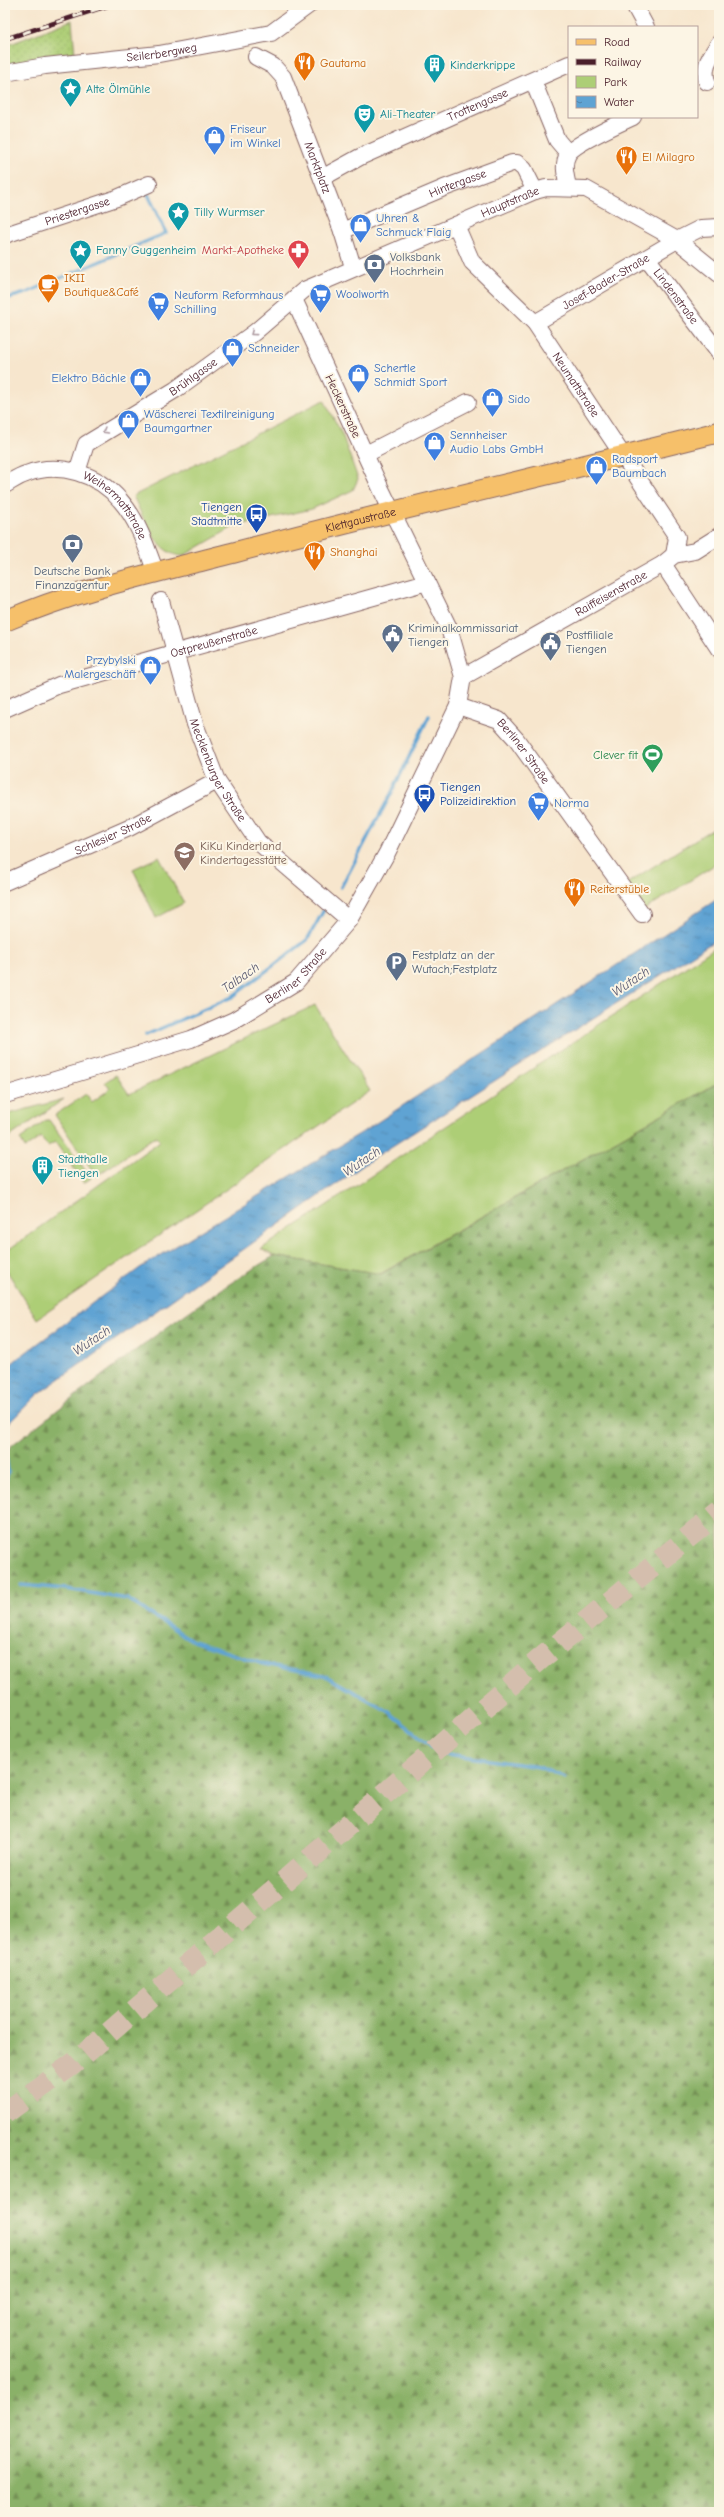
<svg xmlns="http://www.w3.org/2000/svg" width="724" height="2517" font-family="'Comic Neue',sans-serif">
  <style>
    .green { fill: #adce76; stroke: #7c7650 }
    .forest { fill: url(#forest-firs); stroke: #6a6849 }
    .garden { fill: url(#garden-dots); stroke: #7c7650 }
    .water { fill: url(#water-ripples); stroke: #54617f }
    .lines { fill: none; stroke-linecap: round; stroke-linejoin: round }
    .stream { stroke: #5ea3d3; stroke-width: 3.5 }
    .highway-tunnel { stroke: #d4bead; stroke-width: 22; stroke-dasharray: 22 11; stroke-linecap: butt }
    .minor-casing { stroke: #876564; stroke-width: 18 }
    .major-casing { stroke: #876564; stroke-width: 22 }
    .minor { stroke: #fff; stroke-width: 16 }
    .major { stroke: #f6c06b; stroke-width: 20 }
    .rail-casing { stroke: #4a1f2b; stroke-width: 4.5 }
    .rail { stroke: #fcf5e5; stroke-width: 3; stroke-dasharray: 9; stroke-linecap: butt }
    .oneway { stroke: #ae9aa0 }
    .labels { text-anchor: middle; stroke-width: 4; stroke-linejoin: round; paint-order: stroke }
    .street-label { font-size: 12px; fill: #4a1f2b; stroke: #fcf5e5 }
    .food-label { font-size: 12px; fill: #c56008; stroke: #fcf5e5; text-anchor: start }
    .culture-label { font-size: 12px; fill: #0d838f; stroke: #fcf5e5; text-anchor: start }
    .shop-label { font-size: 12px; fill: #366cbe; stroke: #fcf5e5; text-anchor: start }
    .health-label { font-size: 12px; fill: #be3a42; stroke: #fcf5e5; text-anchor: end }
    .service-label { font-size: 12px; fill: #4e5e75; stroke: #fcf5e5; text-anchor: start }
    .transit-label { font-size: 12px; fill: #164399; stroke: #fcf5e5; text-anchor: end }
    .leisure-label { font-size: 12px; fill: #27864d; stroke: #fcf5e5; text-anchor: end }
    .education-label { font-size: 12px; fill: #785e54; stroke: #fcf5e5; text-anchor: start }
    .water-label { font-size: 13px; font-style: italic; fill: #52546e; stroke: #fcf5e5 }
  </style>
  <defs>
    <pattern id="forest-firs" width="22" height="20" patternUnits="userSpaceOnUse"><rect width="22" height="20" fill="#8ab167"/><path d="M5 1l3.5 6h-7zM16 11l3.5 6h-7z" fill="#738f55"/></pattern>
    <pattern id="garden-dots" width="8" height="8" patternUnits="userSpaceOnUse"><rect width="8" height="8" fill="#adce76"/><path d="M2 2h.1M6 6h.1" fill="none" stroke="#96b066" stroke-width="1.8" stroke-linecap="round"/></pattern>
    <pattern id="water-ripples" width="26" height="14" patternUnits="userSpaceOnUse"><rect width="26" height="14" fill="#5ea3d3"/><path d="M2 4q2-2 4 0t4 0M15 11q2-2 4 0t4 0" fill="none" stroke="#5084ab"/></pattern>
  </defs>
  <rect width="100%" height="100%" fill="#fcf5e5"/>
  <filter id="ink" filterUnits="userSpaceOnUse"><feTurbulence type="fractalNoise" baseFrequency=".025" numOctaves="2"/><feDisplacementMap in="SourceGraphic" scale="8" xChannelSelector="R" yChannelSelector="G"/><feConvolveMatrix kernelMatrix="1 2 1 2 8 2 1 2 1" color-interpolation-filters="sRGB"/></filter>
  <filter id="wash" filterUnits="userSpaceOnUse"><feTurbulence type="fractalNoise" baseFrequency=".012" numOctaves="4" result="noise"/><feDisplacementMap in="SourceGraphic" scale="16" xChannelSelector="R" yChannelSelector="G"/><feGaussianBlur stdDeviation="0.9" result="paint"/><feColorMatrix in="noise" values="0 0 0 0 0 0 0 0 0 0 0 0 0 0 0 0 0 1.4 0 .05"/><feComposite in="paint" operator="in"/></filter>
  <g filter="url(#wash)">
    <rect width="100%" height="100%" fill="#f7e6cd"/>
    <path class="green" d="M324,400L342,434L358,479L353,490L312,509L235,526L183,556C156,556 143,516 133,496Z
      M715,827L719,833V862L644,910L626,884Z
      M159,857L184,903L156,918L133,869Z
      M719,945V1082L380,1274L274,1256L261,1249Z
      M315,1005L370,1091L37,1319L5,1268V1252L160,1141L156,1136L96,1176L55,1115L86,1094L92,1102L110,1089L105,1082L116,1075L129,1094Z
      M64,1099L5,1140V1115Z
      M46,1120H49L91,1178L84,1183L55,1142L48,1146L41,1137L25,1148L20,1139Z"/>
    <path class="forest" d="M719,1082V2512H5V1454L12,1445C97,1380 182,1311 274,1256L381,1274Z"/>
    <path class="garden" d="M72,20L75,55L5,65V46Z"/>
    <path class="water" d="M719,898V938L375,1157L38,1394L5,1427V1369L17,1359L140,1268L361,1133Z"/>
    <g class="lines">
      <path class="stream" d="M5,299L26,293L166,233L147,192
        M341,887L391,794L429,716
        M146,1035L232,997L307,940L324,910
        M5,1451L8,1472L5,1482
        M5,1580L6,1581
        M21,1585L66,1589L127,1599L193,1641L263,1664L324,1675L388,1711L440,1753L539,1767L565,1778"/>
    </g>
  </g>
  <g filter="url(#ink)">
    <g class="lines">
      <path class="highway-tunnel" d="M5,2113L73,2064L544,1656L719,1512"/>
      <defs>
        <g id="minor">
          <path d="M634,5L646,27"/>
          <path id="s1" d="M256,57L273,66L283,77L342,231L353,267"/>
          <path id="s2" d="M5,73L45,66L159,54L271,33L309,5"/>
          <path d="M533,81L557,140L568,153"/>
          <path d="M707,82C702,66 711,56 719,43"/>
          <path id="s3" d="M322,178L360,157L569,64"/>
          <path d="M568,187C566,176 562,165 568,154C574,144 620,123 633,117"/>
          <path id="s4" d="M456,225L472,262L535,323L677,537L674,555"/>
          <path id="s5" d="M342,231L444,188L512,163H517L524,169L535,191"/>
          <path id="s6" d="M5,235L117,198L149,184"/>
          <path id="s7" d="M647,258L719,353"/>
          <path id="s8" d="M535,323L677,240L701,228L719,227"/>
          <path d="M366,454L468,402"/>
          <path id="s9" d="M77,472L86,444L175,390L255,332L304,290L535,191L546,188L586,189L677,240L719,274"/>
          <path id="s10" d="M5,485C12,481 19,476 26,474C59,461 98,474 120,500C138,520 147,548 156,573"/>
          <path d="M663,564L719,649"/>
          <path id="s11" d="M161,601L195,724L217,781L258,842L349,920"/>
          <path id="s12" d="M463,677L663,564L674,555L695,551L719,536"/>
          <path id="s13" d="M458,706L499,720L516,739L642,914"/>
          <path id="s14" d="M5,709L59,685L427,582"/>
          <path id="s15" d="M5,882L129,828L217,781"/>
          <path id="s16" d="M5,1095L191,1039L234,1020L296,982L349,920L387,853L458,706L463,677L449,628L381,489L294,299"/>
        </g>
        <g id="major">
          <path id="s17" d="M5,621C79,589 159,572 236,552C396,509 558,473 719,432"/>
        </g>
      </defs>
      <use href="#minor" class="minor-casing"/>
      <use href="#major" class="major-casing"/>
      <use href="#minor" class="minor"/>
      <use href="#major" class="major"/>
      <defs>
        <path id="rail" d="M5,39L110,5"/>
      </defs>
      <use href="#rail" class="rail-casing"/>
      <use href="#rail" class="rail"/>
    </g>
    <defs><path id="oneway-chevron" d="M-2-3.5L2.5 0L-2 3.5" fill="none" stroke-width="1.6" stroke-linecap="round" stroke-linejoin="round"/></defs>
    <g class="oneway">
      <use href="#oneway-chevron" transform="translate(253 333) rotate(143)"/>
      <use href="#oneway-chevron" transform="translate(105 431) rotate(150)"/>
    </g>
  </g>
  <defs>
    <symbol id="restaurant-pin" viewBox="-11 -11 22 30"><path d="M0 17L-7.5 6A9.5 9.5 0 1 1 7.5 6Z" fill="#e8710a" stroke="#fcf5e5"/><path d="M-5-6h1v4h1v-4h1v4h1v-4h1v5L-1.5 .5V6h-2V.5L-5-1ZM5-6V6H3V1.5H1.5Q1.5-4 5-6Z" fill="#fff"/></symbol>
    <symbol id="building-pin" viewBox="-11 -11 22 30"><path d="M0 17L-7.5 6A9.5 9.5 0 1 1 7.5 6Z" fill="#0f9aa8" stroke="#fcf5e5"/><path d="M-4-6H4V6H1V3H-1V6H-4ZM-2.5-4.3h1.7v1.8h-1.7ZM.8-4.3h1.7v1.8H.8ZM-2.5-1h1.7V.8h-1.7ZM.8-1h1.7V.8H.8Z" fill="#fff"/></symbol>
    <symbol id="sight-pin" viewBox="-11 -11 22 30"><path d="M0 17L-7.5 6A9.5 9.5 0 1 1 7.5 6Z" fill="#0f9aa8" stroke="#fcf5e5"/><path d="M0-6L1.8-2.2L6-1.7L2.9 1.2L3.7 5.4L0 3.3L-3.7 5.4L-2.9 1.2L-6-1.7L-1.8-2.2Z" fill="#fff"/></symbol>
    <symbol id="theatre-pin" viewBox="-11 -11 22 30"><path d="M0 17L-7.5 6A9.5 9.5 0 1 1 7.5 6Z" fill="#0f9aa8" stroke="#fcf5e5"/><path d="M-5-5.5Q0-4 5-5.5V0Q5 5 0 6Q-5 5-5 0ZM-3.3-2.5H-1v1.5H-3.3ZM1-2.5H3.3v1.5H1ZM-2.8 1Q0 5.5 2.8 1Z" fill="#fff"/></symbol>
    <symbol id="shop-pin" viewBox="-11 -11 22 30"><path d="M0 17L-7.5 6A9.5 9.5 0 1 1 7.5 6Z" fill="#3f7fe0" stroke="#fcf5e5"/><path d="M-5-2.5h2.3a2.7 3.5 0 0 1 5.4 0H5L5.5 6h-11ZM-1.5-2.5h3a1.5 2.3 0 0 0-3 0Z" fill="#fff"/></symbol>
    <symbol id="pharmacy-pin" viewBox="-11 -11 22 30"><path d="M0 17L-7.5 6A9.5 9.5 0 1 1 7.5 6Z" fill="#e0444e" stroke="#fcf5e5"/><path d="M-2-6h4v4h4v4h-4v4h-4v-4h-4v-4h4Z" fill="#fff"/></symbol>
    <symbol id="bank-pin" viewBox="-11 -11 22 30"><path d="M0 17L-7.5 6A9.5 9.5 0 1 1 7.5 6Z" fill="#5c6f8a" stroke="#fcf5e5"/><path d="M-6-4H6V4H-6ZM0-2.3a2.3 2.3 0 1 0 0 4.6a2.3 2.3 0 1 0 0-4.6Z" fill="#fff"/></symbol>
    <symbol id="cafe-pin" viewBox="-11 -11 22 30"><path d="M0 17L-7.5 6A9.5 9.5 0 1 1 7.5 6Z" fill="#e8710a" stroke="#fcf5e5"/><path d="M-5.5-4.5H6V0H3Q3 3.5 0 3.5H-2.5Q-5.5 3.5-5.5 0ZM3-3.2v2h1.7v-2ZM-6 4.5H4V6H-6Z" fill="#fff"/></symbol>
    <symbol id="supermarket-pin" viewBox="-11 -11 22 30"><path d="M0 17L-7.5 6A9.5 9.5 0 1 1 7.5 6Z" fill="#3f7fe0" stroke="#fcf5e5"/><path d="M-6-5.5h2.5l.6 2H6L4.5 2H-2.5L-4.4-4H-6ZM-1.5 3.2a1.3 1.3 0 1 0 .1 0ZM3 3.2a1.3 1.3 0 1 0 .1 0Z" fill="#fff"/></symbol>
    <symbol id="bus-pin" viewBox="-11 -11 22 30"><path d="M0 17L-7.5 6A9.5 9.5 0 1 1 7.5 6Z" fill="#1a4fb4" stroke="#fcf5e5"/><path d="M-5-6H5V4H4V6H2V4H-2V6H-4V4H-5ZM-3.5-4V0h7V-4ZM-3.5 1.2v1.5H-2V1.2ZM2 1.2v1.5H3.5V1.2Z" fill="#fff"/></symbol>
    <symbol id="civic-pin" viewBox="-11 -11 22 30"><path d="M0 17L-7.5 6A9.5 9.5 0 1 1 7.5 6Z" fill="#5c6f8a" stroke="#fcf5e5"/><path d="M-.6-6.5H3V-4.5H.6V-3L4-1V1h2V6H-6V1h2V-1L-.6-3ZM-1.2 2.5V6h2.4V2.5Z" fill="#fff"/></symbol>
    <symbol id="stadium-pin" viewBox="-11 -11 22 30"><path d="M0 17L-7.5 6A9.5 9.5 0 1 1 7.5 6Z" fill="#2e9e5b" stroke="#fcf5e5"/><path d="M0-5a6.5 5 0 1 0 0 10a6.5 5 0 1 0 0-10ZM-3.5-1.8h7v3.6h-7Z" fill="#fff"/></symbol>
    <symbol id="school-pin" viewBox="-11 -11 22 30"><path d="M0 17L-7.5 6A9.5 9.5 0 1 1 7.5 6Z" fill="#8d6e63" stroke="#fcf5e5"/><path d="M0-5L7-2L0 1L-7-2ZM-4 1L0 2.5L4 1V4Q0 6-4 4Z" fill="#fff"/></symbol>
    <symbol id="parking-pin" viewBox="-11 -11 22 30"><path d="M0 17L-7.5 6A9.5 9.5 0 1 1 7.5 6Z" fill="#5c6f8a" stroke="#fcf5e5"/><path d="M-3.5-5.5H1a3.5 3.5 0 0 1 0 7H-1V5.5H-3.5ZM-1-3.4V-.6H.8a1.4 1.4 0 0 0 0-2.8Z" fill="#fff"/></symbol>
  </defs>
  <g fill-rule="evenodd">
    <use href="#restaurant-pin" x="292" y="50" width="25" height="34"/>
    <use href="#building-pin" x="422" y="52" width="25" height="34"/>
    <use href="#sight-pin" x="58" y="76" width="25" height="34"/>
    <use href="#theatre-pin" x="352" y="102" width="25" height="34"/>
    <use href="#shop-pin" x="202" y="124" width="25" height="34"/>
    <use href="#restaurant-pin" x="614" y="144" width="25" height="34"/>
    <use href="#sight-pin" x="166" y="200" width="25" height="34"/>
    <use href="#shop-pin" x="348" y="212" width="25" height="34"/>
    <use href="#sight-pin" x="68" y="238" width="25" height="34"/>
    <use href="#pharmacy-pin" x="286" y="238" width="25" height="34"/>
    <use href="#bank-pin" x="362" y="252" width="25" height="34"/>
    <use href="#cafe-pin" x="36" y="272" width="25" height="34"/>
    <use href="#supermarket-pin" x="308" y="282" width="25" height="34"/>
    <use href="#supermarket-pin" x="146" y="290" width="25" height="34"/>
    <use href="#shop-pin" x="220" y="336" width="25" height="34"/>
    <use href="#shop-pin" x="346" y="362" width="25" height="34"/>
    <use href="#shop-pin" x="128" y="366" width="25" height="34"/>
    <use href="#shop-pin" x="480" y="386" width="25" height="34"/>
    <use href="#shop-pin" x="116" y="408" width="25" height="34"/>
    <use href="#shop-pin" x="422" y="430" width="25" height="34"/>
    <use href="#shop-pin" x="584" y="454" width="25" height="34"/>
    <use href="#bus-pin" x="244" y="502" width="25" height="34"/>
    <use href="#bank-pin" x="60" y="532" width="25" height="34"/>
    <use href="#restaurant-pin" x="302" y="540" width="25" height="34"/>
    <use href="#civic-pin" x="380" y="622" width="25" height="34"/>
    <use href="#civic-pin" x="538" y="630" width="25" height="34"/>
    <use href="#shop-pin" x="138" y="654" width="25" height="34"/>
    <use href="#stadium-pin" x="640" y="742" width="25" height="34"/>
    <use href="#bus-pin" x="412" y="782" width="25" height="34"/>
    <use href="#supermarket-pin" x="526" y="790" width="25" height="34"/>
    <use href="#school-pin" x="172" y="840" width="25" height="34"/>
    <use href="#restaurant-pin" x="562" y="876" width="25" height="34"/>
    <use href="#parking-pin" x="384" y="950" width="25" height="34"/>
    <use href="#building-pin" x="30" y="1154" width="25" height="34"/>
  </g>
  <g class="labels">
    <g class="street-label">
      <text dy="4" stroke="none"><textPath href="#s2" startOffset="158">Seilerbergweg</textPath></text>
      <text dy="4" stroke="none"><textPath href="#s3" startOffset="172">Trottengasse</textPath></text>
      <text dy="4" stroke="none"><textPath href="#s1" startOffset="131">Marktplatz</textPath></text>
      <text dy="4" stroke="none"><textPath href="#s5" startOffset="125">Hintergasse</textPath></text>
      <text dy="4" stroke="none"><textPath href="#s9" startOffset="521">Hauptstraße</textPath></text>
      <text dy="4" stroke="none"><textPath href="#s6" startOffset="76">Priestergasse</textPath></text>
      <text dy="4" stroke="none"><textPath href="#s8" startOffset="82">Josef-Bader-Straße</textPath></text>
      <text dy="4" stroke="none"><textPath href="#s7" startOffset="48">Lindenstraße</textPath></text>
      <text dy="4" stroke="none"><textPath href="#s9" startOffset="156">Brühlgasse</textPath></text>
      <text dy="4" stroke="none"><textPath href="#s4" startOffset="202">Neumattstraße</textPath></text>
      <text transform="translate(343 406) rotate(65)" y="4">Heckerstraße</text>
      <text dy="4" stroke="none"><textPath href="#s10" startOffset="128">Weihermattstraße</textPath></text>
      <text dy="4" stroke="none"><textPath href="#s17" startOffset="370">Klettgaustraße</textPath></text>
      <text dy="4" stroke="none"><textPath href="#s12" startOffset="170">Raiffeisenstraße</textPath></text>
      <text dy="4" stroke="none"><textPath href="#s14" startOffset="220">Ostpreußenstraße</textPath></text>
      <text dy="4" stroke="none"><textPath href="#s13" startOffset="83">Berliner Straße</textPath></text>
      <text dy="4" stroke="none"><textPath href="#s11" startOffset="179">Mecklenburger Straße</textPath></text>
      <text dy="4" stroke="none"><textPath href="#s15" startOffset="118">Schlesier Straße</textPath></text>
      <text dy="4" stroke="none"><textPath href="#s16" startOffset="318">Berliner Straße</textPath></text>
    </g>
    <g class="food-label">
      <text x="320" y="67">Gautama</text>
      <text x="642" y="161">El Milagro</text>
      <text x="64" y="282">IKII<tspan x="64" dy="14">Boutique&amp;Café</tspan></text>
      <text x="330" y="556">Shanghai</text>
      <text x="590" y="893">Reiterstüble</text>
    </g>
    <g class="culture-label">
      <text x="450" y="69">Kinderkrippe</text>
      <text x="86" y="93">Alte Ölmühle</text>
      <text x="380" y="118">Ali-Theater</text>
      <text x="194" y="216">Tilly Wurmser</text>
      <text x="96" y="254">Fanny Guggenheim</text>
      <text x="58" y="1163">Stadthalle<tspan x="58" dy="14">Tiengen</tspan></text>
    </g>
    <g class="shop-label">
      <text x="230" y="133">Friseur<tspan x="230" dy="14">im Winkel</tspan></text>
      <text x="376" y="222">Uhren &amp;<tspan x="376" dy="14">Schmuck Flaig</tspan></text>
      <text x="336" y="298">Woolworth</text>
      <text x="174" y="299">Neuform Reformhaus<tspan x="174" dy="14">Schilling</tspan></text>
      <text x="248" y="352">Schneider</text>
      <text x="374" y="372">Schertle<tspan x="374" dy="14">Schmidt Sport</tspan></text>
      <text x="126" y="382" text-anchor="end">Elektro Bächle</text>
      <text x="508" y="403">Sido</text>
      <text x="144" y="418">Wäscherei Textilreinigung<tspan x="144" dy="14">Baumgartner</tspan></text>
      <text x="450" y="439">Sennheiser<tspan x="450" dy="14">Audio Labs GmbH</tspan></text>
      <text x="612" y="463">Radsport<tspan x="612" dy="14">Baumbach</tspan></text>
      <text x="136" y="664" text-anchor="end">Przybylski<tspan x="136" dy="14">Malergeschäft</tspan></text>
      <text x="554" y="807">Norma</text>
    </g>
    <g class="health-label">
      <text x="284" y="254">Markt-Apotheke</text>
    </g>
    <g class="service-label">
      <text x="390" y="261">Volksbank<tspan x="390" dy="14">Hochrhein</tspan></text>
      <text x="72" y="575" text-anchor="middle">Deutsche Bank<tspan x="72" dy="14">Finanzagentur</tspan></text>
      <text x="408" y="632">Kriminalkommissariat<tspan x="408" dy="14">Tiengen</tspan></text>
      <text x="566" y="639">Postfiliale<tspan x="566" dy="14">Tiengen</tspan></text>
      <text x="412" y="959">Festplatz an der<tspan x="412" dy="14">Wutach;Festplatz</tspan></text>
    </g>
    <g class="transit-label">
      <text x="242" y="511">Tiengen<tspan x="242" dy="14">Stadtmitte</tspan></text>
      <text x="440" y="791" text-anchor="start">Tiengen<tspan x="440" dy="14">Polizeidirektion</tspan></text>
    </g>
    <g class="leisure-label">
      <text x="638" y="759">Clever fit</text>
    </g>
    <g class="education-label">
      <text x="200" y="850">KiKu Kinderland<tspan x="200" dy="14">Kindertagesstätte</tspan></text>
    </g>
    <g class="water-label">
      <text transform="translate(240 977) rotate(-35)" y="5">Talbach</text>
      <text transform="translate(630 981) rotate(-34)" y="5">Wutach</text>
      <text transform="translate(361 1161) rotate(-34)" y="5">Wutach</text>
      <text transform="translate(91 1340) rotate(-34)" y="5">Wutach</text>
    </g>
  </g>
  <rect width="724" height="2517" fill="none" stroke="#fcf5e5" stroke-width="20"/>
  <rect x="568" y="26" width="130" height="92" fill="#fcf5e5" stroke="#b59f9b"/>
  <rect x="576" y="39" width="20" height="6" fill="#f6c06b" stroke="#b59f9b"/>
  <text x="604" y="46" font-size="12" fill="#4a1f2b">Road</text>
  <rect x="576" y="59" width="20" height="6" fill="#4a1f2b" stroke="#b59f9b"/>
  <text x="604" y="66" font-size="12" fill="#4a1f2b">Railway</text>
  <rect x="576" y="76" width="20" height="12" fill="#adce76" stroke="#b59f9b"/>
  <text x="604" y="86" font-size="12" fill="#4a1f2b">Park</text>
  <rect x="576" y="96" width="20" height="12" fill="url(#water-ripples)" stroke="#b59f9b"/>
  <text x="604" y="106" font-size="12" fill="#4a1f2b">Water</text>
</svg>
